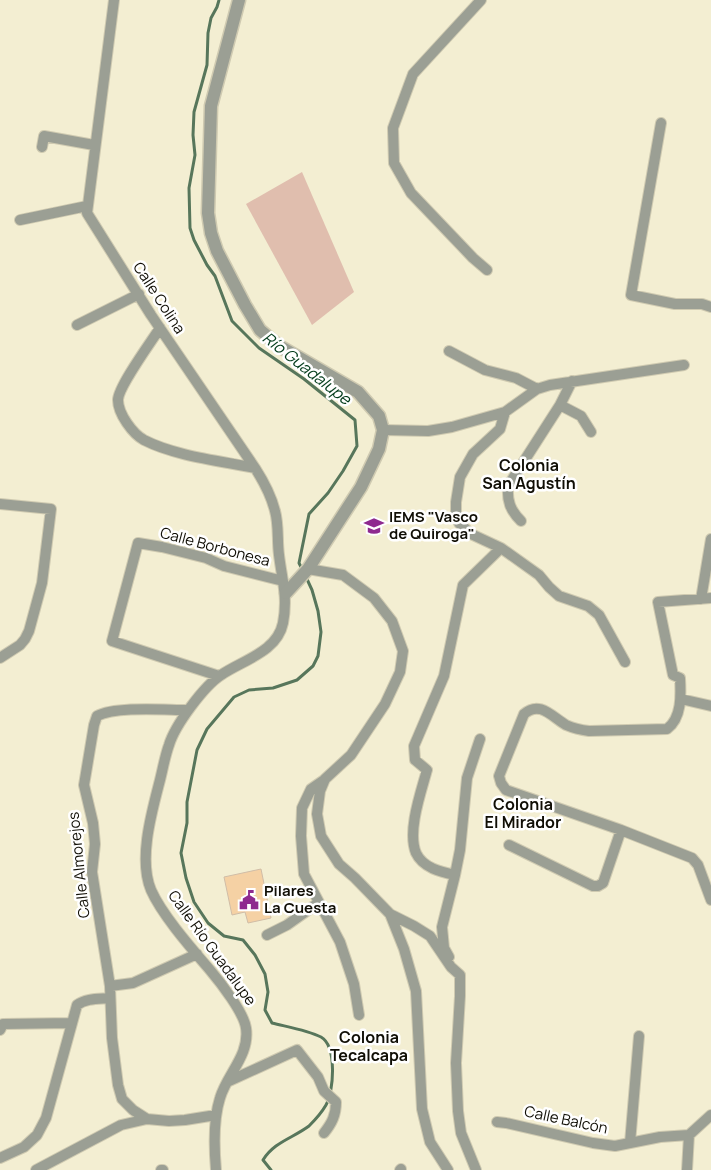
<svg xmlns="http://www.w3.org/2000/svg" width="711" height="1170" font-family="Manrope,sans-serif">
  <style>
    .green { fill: #e0beae }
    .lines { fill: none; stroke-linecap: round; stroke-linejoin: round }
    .stream { stroke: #57765b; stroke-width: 3 }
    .building { fill: #f5d1a4; stroke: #d0bda7 }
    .minor-casing { stroke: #cfcab1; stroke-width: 12 }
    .tertiary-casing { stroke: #cfcab1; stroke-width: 15 }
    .minor { stroke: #9b9f94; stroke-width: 10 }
    .tertiary { stroke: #9b9f94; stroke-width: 12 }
    .labels { text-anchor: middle; stroke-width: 5; stroke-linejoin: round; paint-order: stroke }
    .street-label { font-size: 15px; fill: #100e05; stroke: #fff }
    .poi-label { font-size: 15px; font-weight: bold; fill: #100e05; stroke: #fff; text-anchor: start }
    .water-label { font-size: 16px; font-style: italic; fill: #013a19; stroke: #fff }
    .neighbourhood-label { font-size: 16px; font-weight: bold; fill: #100e05; stroke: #fff }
  </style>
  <rect width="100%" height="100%" fill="#f3eed2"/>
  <path class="green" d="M302,172L354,292L312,325L246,204Z"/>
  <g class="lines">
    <path class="stream" d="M219,0L217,7L211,18L208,33L207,65L194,112L193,135L195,155L189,188L190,228L194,240L207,265L215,276L232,321L259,348L304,379L355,420L357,446L343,471L328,493L309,514L299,563L302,569
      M271,1170L263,1160C274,1142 293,1138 309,1126C314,1121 322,1112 326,1105C334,1091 337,1046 321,1037C307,1030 288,1027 272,1023L265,1010L268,992L265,974L255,955L243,940L224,936L208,923L194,902L186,878L181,853L187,823V802L197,750L207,729L234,697L249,690L273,688L297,680L313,666L318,656L321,632L318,611L312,590L306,577"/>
  </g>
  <path class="building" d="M261,869L271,918L248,923L245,912L232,915L224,877Z"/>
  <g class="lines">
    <defs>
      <path id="minor" d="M114,0L87,213L151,315L255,468C264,482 271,495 275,511C279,525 277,541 279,555C282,580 288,597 283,623C277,652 243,660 221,675C204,686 175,725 169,745C165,756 163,768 160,780C152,811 138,859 151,890C162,915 192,949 210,970C221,983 244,1013 246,1028C250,1055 227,1074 220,1098C213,1120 214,1147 216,1170
        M481,0L413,74L393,128L394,163L411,193L473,258L487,270
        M661,123L631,295L675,304H702L711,307
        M42,147L44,136L94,145
        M20,220L87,206
        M77,325L139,294
        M160,328C151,342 118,387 118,400C118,414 133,434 144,440C175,456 221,461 255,468
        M449,351L485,370L516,378L537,389
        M560,405L581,416L591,432
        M505,412L500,429L473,454L460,477L456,502V513L459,523L471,534L501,548L539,575L549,587L559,596L588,606L599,615L625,662
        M383,430L428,431L452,427L505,412L537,389L550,385L684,365
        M0,504L51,509L42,583L29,631L25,639L20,645L0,658
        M521,521C510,510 507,501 508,486L560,405L572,381
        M308,569L343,575L374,598L392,621L403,651L400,672L385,704L351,755L325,779L320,791L317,814L321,836L339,864L355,878L390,914L414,926L430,936L451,967L460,975V996L456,1063L458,1111L461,1133L476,1170
        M711,598L658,602L673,675L680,678C681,695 682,718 667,729L589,731C581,730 573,728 566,725C552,717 540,700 524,714L499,776L501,783L506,790L621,830L692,858L698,865L711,900
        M701,599L711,539
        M219,676L112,641L138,543L162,547L206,558L224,566L283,581
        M681,699L711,706
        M324,780L311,789L302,808L301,836L304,874L340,942L354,984L359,1015
        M509,845L593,886H598L603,883L621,830
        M455,875C441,872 423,868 416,853C407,831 421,792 427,770L415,760L414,746L444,676L463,585L501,548
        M390,914L404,949L416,991L422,1109L430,1142L448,1170
        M267,935L287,925L318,903
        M449,957L444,948L442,927L455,875L460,850L467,778L480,739
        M110,986L133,983L197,954
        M0,1030L3,1024L71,1023
        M227,1082L297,1050L318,1077L324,1091L336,1102C336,1115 332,1123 324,1133
        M147,1119L133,1110L122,1099L118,1085L112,1038L110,986L92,872L95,844L93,823L84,785L94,725L97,716C116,706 165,710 187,710
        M497,1122L506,1123L593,1143L615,1146L660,1137L689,1135
        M689,1135L711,1115
        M630,1143L639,1036
        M0,1158L24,1147L37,1135L46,1118L77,1005C86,998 99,999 110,998
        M36,1170L121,1125L147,1119L169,1121L185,1120L216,1115
        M161,1170H163
        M400,1170L401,1169
        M687,1170L689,1135"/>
      <path id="tertiary" d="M239,0L211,106L208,213L211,233L217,251L245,305L260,330L279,346L358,392L379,416L383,430L379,449L361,487L308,569L286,593"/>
    </defs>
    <use href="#minor" class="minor-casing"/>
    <use href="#tertiary" class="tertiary-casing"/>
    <use href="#minor" class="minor"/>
    <use href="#tertiary" class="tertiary"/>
  </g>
  <defs>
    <symbol id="school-bare" viewBox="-9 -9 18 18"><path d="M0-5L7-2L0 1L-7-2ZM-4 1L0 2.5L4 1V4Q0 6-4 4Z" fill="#8e298f" stroke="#fff" stroke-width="2.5" paint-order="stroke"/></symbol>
    <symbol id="civic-bare" viewBox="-9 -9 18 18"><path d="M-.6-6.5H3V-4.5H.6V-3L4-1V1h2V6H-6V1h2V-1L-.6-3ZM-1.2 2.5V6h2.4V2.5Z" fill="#8e298f" stroke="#fff" stroke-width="2.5" paint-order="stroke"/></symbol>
  </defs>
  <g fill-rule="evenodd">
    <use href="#school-bare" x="360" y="512" width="28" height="28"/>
    <use href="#civic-bare" x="235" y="886" width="28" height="28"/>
  </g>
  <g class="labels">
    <g class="street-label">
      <text transform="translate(159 298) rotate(57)" y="5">Calle Colina</text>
      <text transform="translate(215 547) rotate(15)" y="5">Calle Borbonesa</text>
      <text transform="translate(79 865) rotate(-96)" y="5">Calle Almorejos</text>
      <text transform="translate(212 948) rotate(54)" y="5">Calle Río Guadalupe</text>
      <text transform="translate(566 1120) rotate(12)" y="5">Calle Balcón</text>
    </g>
    <g class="poi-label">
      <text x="389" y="522">IEMS "Vasco<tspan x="389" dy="17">de Quiroga"</tspan></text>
      <text x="264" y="896">Pilares<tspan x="264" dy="17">La Cuesta</tspan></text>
    </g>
    <g class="water-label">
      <text transform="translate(307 368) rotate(38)" y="6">Río Guadalupe</text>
    </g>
    <g class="neighbourhood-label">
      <text x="529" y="471">Colonia<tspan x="529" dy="18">San Agustín</tspan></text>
      <text x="523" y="810">Colonia<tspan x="523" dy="18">El Mirador</tspan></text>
      <text x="369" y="1043">Colonia<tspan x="369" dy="18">Tecalcapa</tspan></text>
    </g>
  </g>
</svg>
